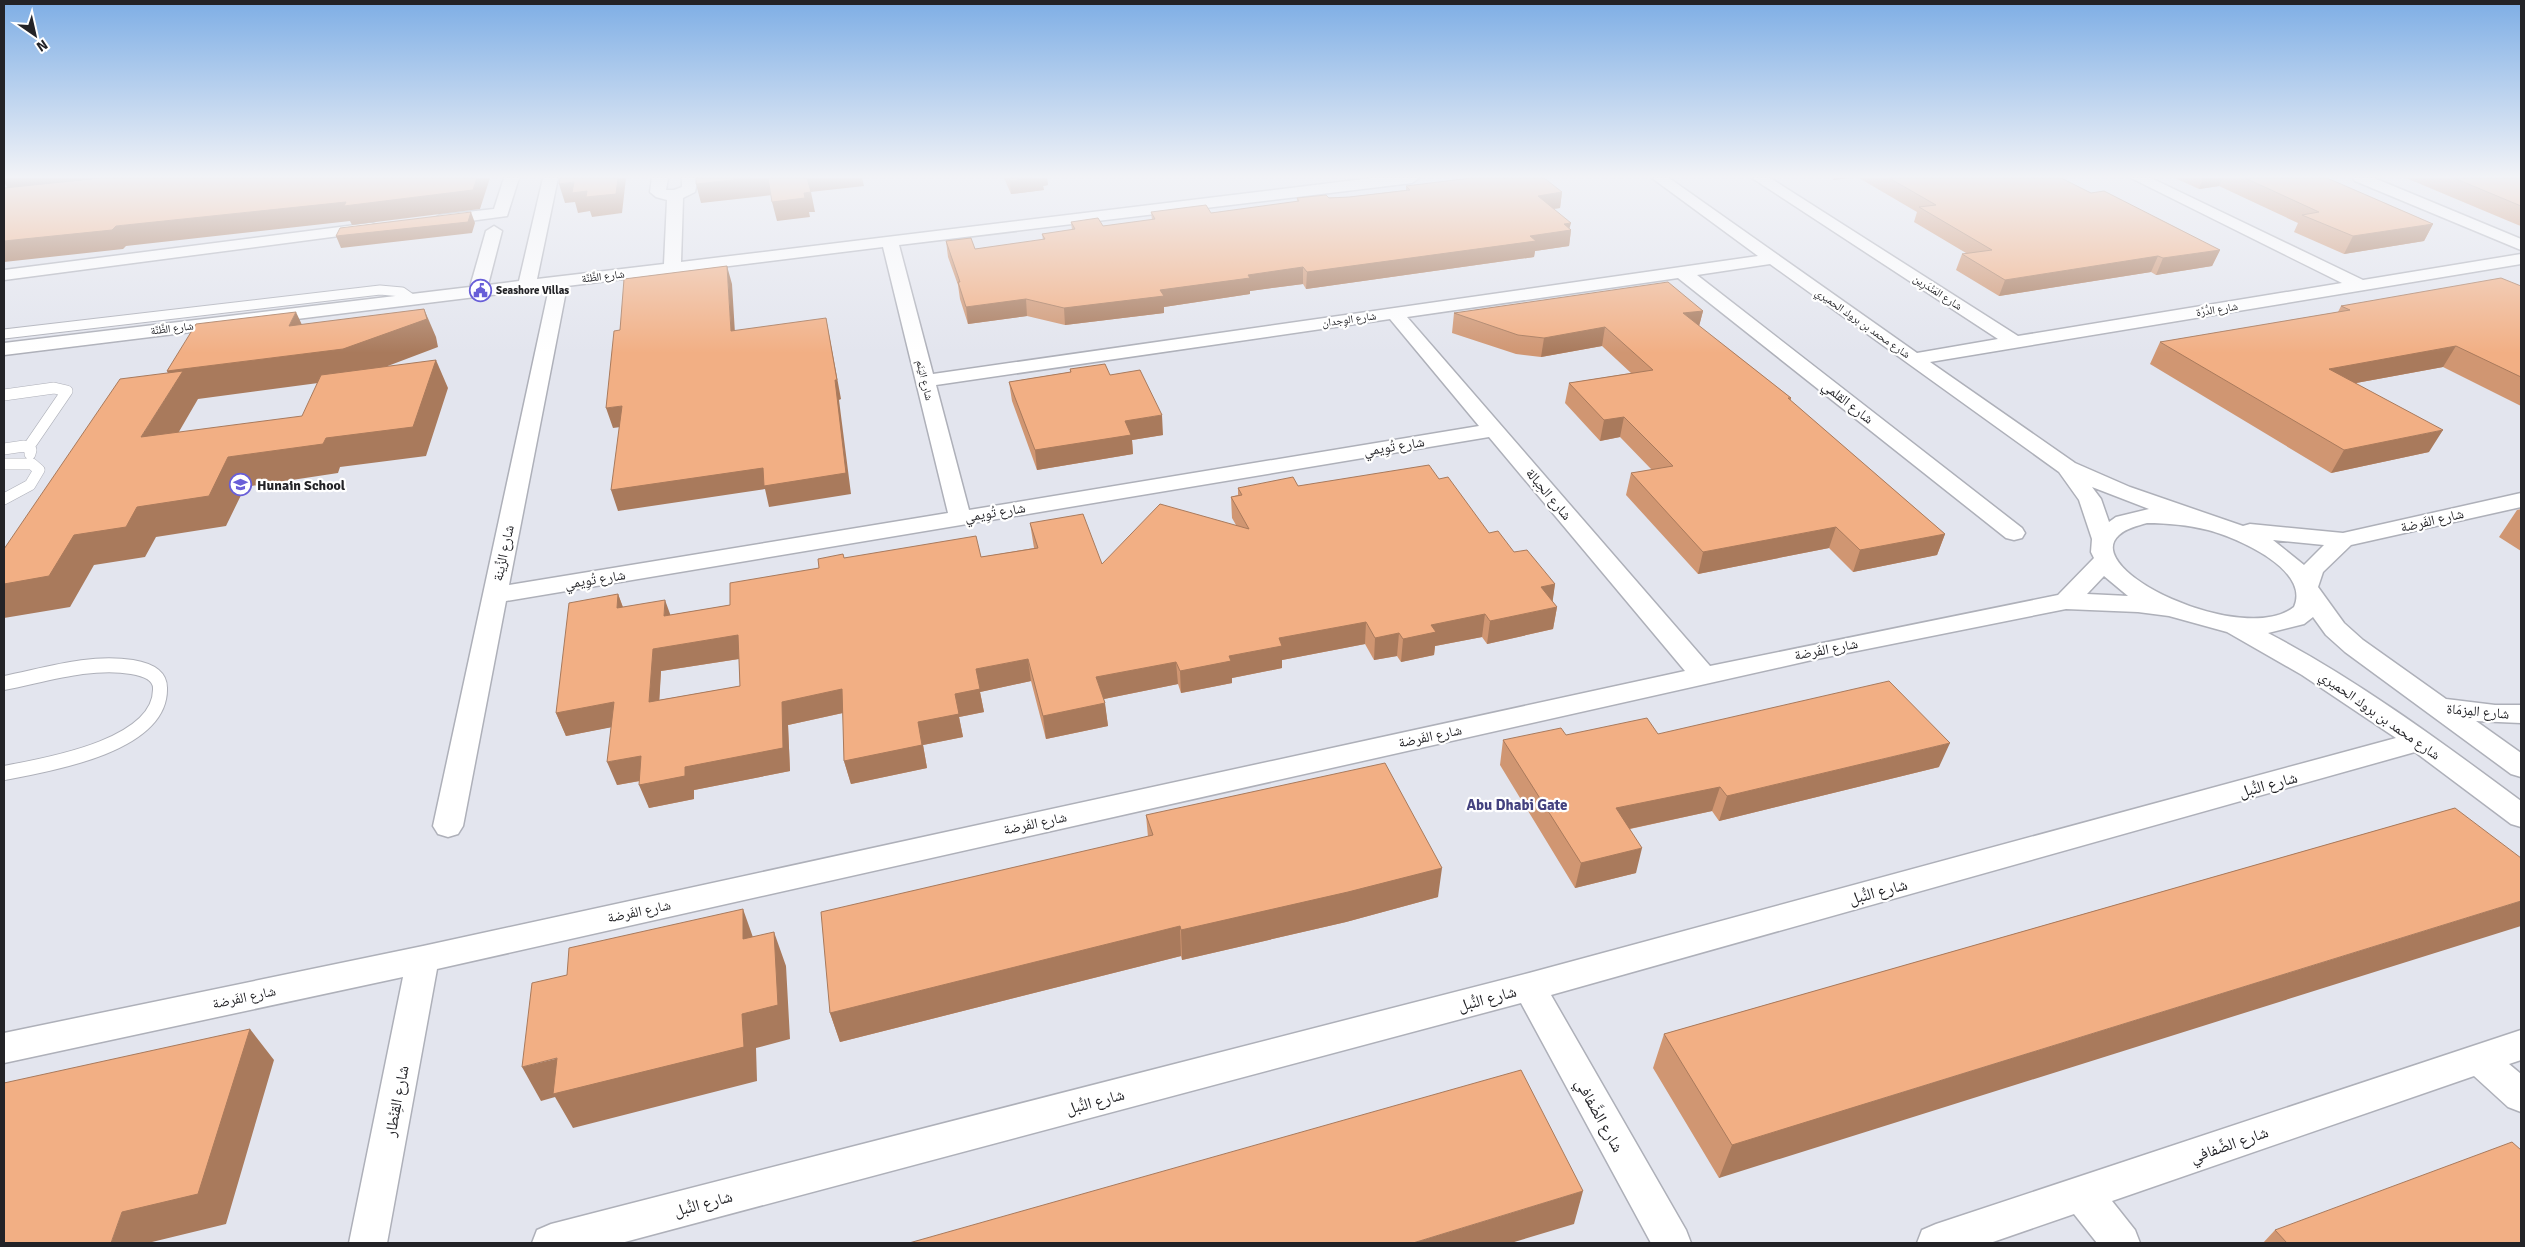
<svg xmlns="http://www.w3.org/2000/svg" width="2525" height="1247" font-family="Signika,'Noto Naskh Arabic',sans-serif">
  <style>
    .lines { fill: none; stroke-linecap: round; stroke-linejoin: round }
    .lane-far2-casing { stroke: #aeb0b9; stroke-width: 11 }
    .lane-far1-casing { stroke: #aeb0b9; stroke-width: 12 }
    .lane-casing { stroke: #aeb0b9; stroke-width: 16 }
    .street-casing { stroke: #aeb0b9; stroke-width: 3 }
    .lane-far2 { stroke: #fff; stroke-width: 9 }
    .lane-far1 { stroke: #fff; stroke-width: 11 }
    .lane { stroke: #fff; stroke-width: 14 }
    .street { fill: #fff; fill-rule: evenodd }
    .wall { fill: #d09672; fill-rule: evenodd }
    .shaded-wall { fill: #a97a5c }
    .building { fill: #f2af84; stroke: #a97a5c; fill-rule: evenodd }
    .labels { text-anchor: middle; stroke-width: 4.5; stroke-linejoin: round; paint-order: stroke }
    .far-street-label { font-size: 11px; fill: #232327; stroke: #fff }
    .far-poi-label { font-size: 11px; font-weight: bold; fill: #232327; stroke: #fff; text-anchor: start }
    .street-label { font-size: 14px; fill: #232327; stroke: #fff }
    .poi-label { font-size: 14px; font-weight: bold; fill: #232327; stroke: #fff; text-anchor: start }
    .neighbourhood-label { font-size: 15px; font-weight: bold; fill: #44427f; stroke: #fff }
    .near-street-label { font-size: 16px; fill: #232327; stroke: #fff }
  </style>
  <rect width="100%" height="100%" fill="#e3e5ee"/>
  <g class="lines">
    <defs>
      <path id="lane-far2" d="M4,334L380,290L402,292L412,299"/>
      <path id="lane-far1" d="M4,395L54,388L67,391L28,448
        M4,449L24,446L31,450L30,454
        M4,464H32L39,470L30,485L4,499"/>
      <path id="lane" d="M4,683C45,675 90,660 132,667C144,669 160,674 160,688C162,746 47,765 4,773"/>
      <path id="street" d="M504,178H519L507,216L440,225L432,220L440,215L494,209Z
        M543,178H558L537,279L664,264L667,200L656,197L650,192L652,178H668L666,190H674L682,187V178H698L695,192L683,198L681,262L1372,178H1419L1412,183L899,245L933,374L1758,256L1652,178H1669L1917,353L1998,339L1752,178H1770L2018,336L2342,283L2131,178H2151L2363,280L2521,254V264L1930,362L2075,463L2130,487L2243,526L2250,524L2343,533L2521,493V507L2351,545L2323,572L2318,587L2344,623L2363,640L2446,699L2495,705H2521V723L2476,721L2521,753V777L2511,774L2345,652L2326,635L2313,617L2304,624L2268,633C2358,680 2440,741 2521,801V827L2511,824L2415,752L1551,995L1686,1230L1691,1243H1651L1521,1003L621,1243H532L537,1230L551,1224L1529,973L2396,738L2302,675L2227,632L2169,616L2138,612L2066,609L1812,660L437,969L387,1243H349L403,977L4,1063V1033L423,946L1685,671L1489,437L506,601L463,826L458,834L448,837L438,834L433,826L549,288L4,355V343L470,287L486,231L494,226L502,231L488,285L519,281ZM883,247L948,513L509,585L567,286ZM1770,264L2059,472L2079,500L2092,539L2091,552L2094,558L2058,595L1710,666L1407,317L1678,278L2006,538L2014,540L2022,538L2025,533L2022,528L1697,275ZM1390,319L1479,426L969,510L936,385ZM2092,487L2149,509L2116,517L2109,522L2101,499ZM2147,523C2167,523 2188,525 2208,530C2235,537 2311,569 2294,607C2243,647 2079,570 2119,535C2127,528 2137,526 2147,523ZM2273,540L2324,545L2304,565ZM2104,576L2128,596L2087,594Z
        M2353,178H2374L2521,239V250L2355,181Z
        M371,223L377,225L379,228L377,231L4,280V270Z
        M2521,1030V1060L2509,1064L2521,1074V1112L2508,1107L2474,1076L2112,1201L2135,1230L2140,1243H2097L2074,1214L1990,1243H1917L1922,1230L1936,1224Z"/>
    </defs>
    <use href="#lane-far2" class="lane-far2-casing"/>
    <use href="#lane-far1" class="lane-far1-casing"/>
    <use href="#lane" class="lane-casing"/>
    <use href="#street" class="street-casing"/>
    <use href="#lane-far2" class="lane-far2"/>
    <use href="#lane-far1" class="lane-far1"/>
    <use href="#lane" class="lane"/>
    <use href="#street" class="street"/>
  </g>
  <path class="wall" d="M1004,178H1047L1048,185L1043,186L1044,190L1011,194Z
    M1859,178H2061L2091,193L2220,250L2212,266L2156,275L2151,272L1999,296L1956,270L1962,254L1966,253L1914,222L1917,212Z
    M2175,178H2326L2433,224L2424,241L2344,254L2294,232L2298,223L2219,186L2199,189Z
    M2406,178H2521V226L2518,225Z
    M1406,186L1562,192L1560,208L1553,209L1571,230L1569,246L1535,251L1534,257L1306,289L1303,284L1250,291V294L1164,307V313L1065,325L1027,316L968,324L960,299L958,285L948,257L946,241L975,249L1043,240L1042,234L1072,230L1071,222L1103,226L1152,220L1151,212L1211,213L1297,202V198L1349,197L1406,190Z
    M2521,286V406L2443,367L2356,383L2429,452L2331,473L2150,364L2160,342L2338,312L2341,306Z
    M1703,311L1699,326L1791,398V401L1945,534L1937,555L1853,572L1829,548L1698,574L1626,495L1631,473L1652,470L1620,437L1600,441L1565,403L1569,383L1631,373L1602,346L1541,357L1516,354L1452,333L1454,313Z
    M1070,369L1110,375L1163,435L1132,440L1133,454L1037,470L1012,401L1009,382L1070,372Z
    M1439,479L1489,533L1555,584L1552,602L1557,607L1553,629L1487,644L1482,637L1435,646L1434,655L1401,662L1397,656L1374,660L1365,644L1282,660V668L1232,678V683L1181,693L1178,684L1104,699L1108,726L1046,739L1031,681L980,692L984,712L959,717L963,737L923,745L927,768L851,784L844,761L843,713L788,725L790,771L694,790V799L649,808L640,781L617,785L611,727L566,736L556,713L618,594L623,607L670,615L730,605L844,558L981,557L1034,548L1030,523L1102,564L1236,525L1232,518L1231,497L1238,495V488L1298,486ZM739,659L740,686L659,700L661,671Z
    M2521,509V551L2499,537L2517,510Z
    M1658,734L1939,767L1719,821L1712,811L1630,829L1636,873L1575,888L1500,765L1503,740L1566,735Z
    M2455,808L1719,1178L1653,1068L1664,1034Z
    M1146,815L1438,897L1346,922L1182,960L1181,956L840,1042L830,1013L1148,837Z
    M2275,1230L2521,1243H2263Z"/>
  <path class="shaded-wall" d="M4,178H155L11,193L4,182Z
    M477,178H490L480,209L352,225L350,221L126,246L123,249L4,262V241Z
    M618,178H626L622,213L592,217L590,211L578,213L575,202L565,203L559,184Z
    M751,178H768L772,195L701,203L696,184Z
    M807,178H862L864,186L810,192Z
    M1032,178H1047L1048,185L1043,186L1044,190L1011,194L1010,181Z
    M1834,178H1850L1833,180Z
    M2203,178H2223L2219,186L2199,189Z
    M811,192L815,212H809L810,217L777,221L772,202L804,193Z
    M1562,192L1560,208L1536,211L1538,196Z
    M471,212L475,223L472,233L341,248L336,236Z
    M1571,223L1569,230H1571L1569,246L1535,251L1534,257L1306,289L1307,272L1530,236L1564,224Z
    M2433,224L2424,241L2344,254L2353,236Z
    M2220,250L2212,266L2156,275L2163,258Z
    M2158,256L2151,272L1999,296L2005,280Z
    M727,266L732,284L736,350L731,331Z
    M1303,267V284L1250,291V294L1164,307V313L1065,325L1064,308L1160,290L1248,275Z
    M1026,299L1027,316L968,324L966,307Z
    M424,309L436,337L438,347L356,378L198,399L159,466L141,437L174,385L167,371Z
    M1703,311L1698,330L1683,313Z
    M296,312L309,340L289,326Z
    M826,318L841,399L839,400L851,494L769,507L765,489L618,511L611,490Z
    M1605,327L1602,346L1541,357L1544,338Z
    M2456,346L2443,367L2318,390L2329,369Z
    M436,360L448,388L426,456L340,467L338,473L245,487L226,526L156,537L145,557L94,565L70,607L4,618V584L74,535L137,507L228,457L326,438Z
    M622,406L628,426L613,428L606,408Z
    M1162,415L1163,435L1132,440L1133,454L1037,470L1035,450L1125,421Z
    M1624,417L1620,437L1600,441L1604,420Z
    M2443,430L2429,452L2331,473L2344,450Z
    M1836,527L1829,548L1698,574L1703,552Z
    M1945,534L1937,555L1853,572L1860,550Z
    M1555,584L1552,606L1541,587Z
    M618,594L626,616L617,608Z
    M665,600L673,622L664,616Z
    M1557,607L1553,629L1487,644L1490,621Z
    M1485,614L1482,637L1435,646L1434,655L1401,662L1403,639L1431,625Z
    M1366,622L1365,644L1282,660V668L1232,678V683L1181,693L1180,671L1229,656L1279,638Z
    M1399,633L1397,656L1374,660L1375,638Z
    M738,635L745,658L661,671L658,725L649,702L653,649Z
    M1028,659L1031,681L980,692L984,712L959,717L963,737L923,745L927,768L851,784L844,761L918,722L955,694L976,669Z
    M1176,662L1178,684L1099,700L1096,677Z
    M842,689L847,712L788,725L790,771L694,790V799L649,808L639,785L782,702Z
    M614,702L623,725L566,736L556,713Z
    M1105,703L1108,726L1046,739L1043,716Z
    M1950,743L1939,767L1719,821L1727,796Z
    M641,756L650,779L617,785L607,762Z
    M1720,787L1712,811L1610,833L1616,808Z
    M1642,848L1636,873L1575,888L1581,863Z
    M1442,868L1438,897L1346,922L1182,960L1181,930Z
    M2521,901V926L1719,1178L1732,1145Z
    M743,909L755,943L743,939Z
    M1180,926L1181,956L840,1042L830,1013Z
    M774,932L786,966L790,1039L756,1048L757,1081L573,1128L555,1097L541,1101L522,1067L742,1014Z
    M250,1029L274,1060L226,1224L152,1242V1243H111L122,1212Z
    M1583,1191L1574,1224L1511,1243H1413Z"/>
  <path class="building" d="M101,178H477L473,190L344,206L346,202L116,226L112,230L4,241V188Z
    M560,178H618L616,194L586,197L587,191L572,193L574,182L559,184Z
    M696,178H751L696,184Z
    M768,178H807L811,192L804,193L805,198L772,202Z
    M1009,178H1032L1010,181Z
    M1471,178H1544L1562,192L1538,196L1571,223L1564,224L1571,230L1530,236L1536,241L1307,272L1303,267L1248,275L1250,278L1160,290L1164,296L1064,308L1026,299L966,307L958,282H960L946,241L971,238L975,249L1045,239L1042,234L1075,229L1071,222L1098,218L1103,226L1155,219L1151,212L1206,205L1211,213L1299,201L1297,198L1326,195L1329,198L1349,197L1410,190L1406,186Z
    M1889,178H2061L2091,193L2104,191L2220,250L2163,258L2158,256L2005,280L1962,254L1992,250L1919,207L1936,205Z
    M2245,178H2327L2433,224L2353,236L2302,215L2319,212Z
    M2454,178H2521V206Z
    M471,212L468,222L336,236L340,228Z
    M727,266L731,331L826,318L837,380H835L846,473L764,486L763,468L611,490L622,406L606,408L614,331L620,330L624,279Z
    M2501,278L2521,286V377L2456,346L2329,369L2443,430L2344,450L2160,342L2338,312L2350,310L2341,306Z
    M1668,282L1703,311L1683,313L1791,398H1788L1945,534L1860,550L1836,527L1703,552L1631,473L1673,466L1624,417L1604,420L1569,383L1653,370L1605,327L1544,338L1518,335L1454,313Z
    M424,309L427,319L343,349L167,371L196,324L296,312L289,326Z
    M436,360L413,427L326,438L323,444L228,457L209,496L137,507L126,527L74,535L49,576L4,584V549L120,379L183,371L141,437L302,416L321,375Z
    M1105,364L1110,375L1140,370L1162,415L1125,421L1131,435L1035,450L1009,382L1071,372L1070,369Z
    M1429,465L1439,479L1448,477L1489,533L1498,531L1514,552L1527,550L1555,584L1541,587L1557,607L1490,621L1485,614L1431,625L1436,632L1403,639L1399,633L1375,638L1366,622L1279,638L1282,646L1229,656L1231,661L1180,671L1176,662L1096,677L1105,703L1043,716L1028,659L976,669L980,689L955,694L959,714L918,722L922,745L844,761L842,689L782,702L783,748L685,767V776L639,785L641,756L607,762L614,702L556,713L569,603L618,594L617,608L665,600L664,616L730,605V583L819,568L818,559L843,554L844,558L976,536L981,557L1038,548L1030,523L1083,514L1102,564L1160,504L1249,529L1231,497L1242,495L1238,488L1293,477L1298,486ZM738,635L740,686L649,702L653,649Z
    M1889,681L1950,743L1727,796L1720,787L1616,808L1642,848L1581,863L1503,740L1561,728L1566,735L1647,718L1658,734Z
    M1385,763L1442,868L1348,892L1181,930L1180,926L830,1013L821,912L1153,835L1146,815Z
    M2455,808L2521,858V901L1732,1145L1664,1034Z
    M743,909V939L774,932L778,1005L742,1014L744,1047L553,1094L557,1058L522,1067L532,983L567,975L569,948Z
    M250,1029L198,1194L122,1212L111,1243H4V1083Z
    M1521,1070L1583,1191L1413,1243H909Z
    M2512,1142L2521,1150V1243H2287L2275,1230Z"/>
  <linearGradient id="sky" x2="0" y2="1"><stop stop-color="#7eaee5"/><stop offset="0.5" stop-color="#f2f3f7"/><stop offset="1" stop-color="#f2f3f7" stop-opacity="0"/></linearGradient>
  <rect width="2525" height="353" fill="url(#sky)"/>
  <defs>
    <symbol id="civic-ring" viewBox="-11 -11 22 22"><circle r="9.5" fill="#fff" stroke="#695fd8" stroke-width="1.5"/><path d="M-.6-6.5H3V-4.5H.6V-3L4-1V1h2V6H-6V1h2V-1L-.6-3ZM-1.2 2.5V6h2.4V2.5Z" fill="#695fd8"/></symbol>
    <symbol id="school-ring" viewBox="-11 -11 22 22"><circle r="9.5" fill="#fff" stroke="#695fd8" stroke-width="1.5"/><path d="M0-5L7-2L0 1L-7-2ZM-4 1L0 2.5L4 1V4Q0 6-4 4Z" fill="#695fd8"/></symbol>
  </defs>
  <g fill-rule="evenodd">
    <use href="#civic-ring" x="468" y="278" width="25" height="25"/>
    <use href="#school-ring" x="228" y="472" width="25" height="25"/>
  </g>
  <g class="labels">
    <g class="far-street-label">
      <text transform="translate(603 276) rotate(-7)" y="4">شارع الظَّنَّة</text>
      <text transform="translate(1938 292) rotate(33)" y="4">شارع المَنْدَرِين</text>
      <text transform="translate(2217 309) rotate(-9)" y="4">شارع الدُّرَّة</text>
      <text transform="translate(1349 319) rotate(-8)" y="4">شارع الوِجدان</text>
      <text transform="translate(1863 323) rotate(35)" y="4">شارع محمد بن بروك الحميري</text>
      <text transform="translate(172 328) rotate(-7)" y="4">شارع الظَّنَّة</text>
      <text transform="translate(925 380) rotate(76)" y="4">شارع اليَنَم</text>
    </g>
    <g class="far-poi-label">
      <text x="496" y="294">Seashore Villas</text>
    </g>
    <g class="street-label">
      <text transform="translate(1848 402) rotate(38)" y="5">شارع القلمي</text>
      <text transform="translate(1394 446) rotate(-9)" y="5">شارع تُوِيمي</text>
      <text transform="translate(1549 494) rotate(50)" y="5">شارع الحِبالة</text>
      <text transform="translate(995 512) rotate(-9)" y="5">شارع تُوِيمي</text>
      <text transform="translate(2432 520) rotate(-13)" y="5">شارع الفَرضة</text>
      <text transform="translate(503 553) rotate(-78)" y="5">شارع الزِّينة</text>
      <text transform="translate(595 579) rotate(-9)" y="5">شارع تُوِيمي</text>
      <text transform="translate(1826 649) rotate(-11)" y="5">شارع الفَرضة</text>
      <text transform="translate(2478 711) rotate(5)" y="5">شارع المِزمَاة</text>
      <text transform="translate(2380 715) rotate(35)" y="5">شارع محمد بن بروك الحميري</text>
      <text transform="translate(1430 736) rotate(-12)" y="5">شارع الفَرضة</text>
      <text transform="translate(1035 823) rotate(-12)" y="5">شارع الفَرضة</text>
      <text transform="translate(639 911) rotate(-12)" y="5">شارع الفَرضة</text>
      <text transform="translate(244 997) rotate(-12)" y="5">شارع الفَرضة</text>
    </g>
    <g class="poi-label">
      <text x="257" y="490">Hunain School</text>
    </g>
    <g class="neighbourhood-label">
      <text x="1517" y="810">Abu Dhabi Gate</text>
    </g>
    <g class="near-street-label">
      <text transform="translate(2268 784) rotate(-15)" y="6">شارع النُّبل</text>
      <text transform="translate(1878 891) rotate(-15)" y="6">شارع النُّبل</text>
      <text transform="translate(1487 998) rotate(-15)" y="6">شارع النُّبل</text>
      <text transform="translate(396 1101) rotate(-79)" y="6">شارع القِنْطار</text>
      <text transform="translate(1095 1101) rotate(-15)" y="6">شارع النُّبل</text>
      <text transform="translate(1600 1115) rotate(61)" y="6">شارع الضَّفافي</text>
      <text transform="translate(2229 1144) rotate(-19)" y="6">شارع الضَّفافي</text>
      <text transform="translate(703 1203) rotate(-15)" y="6">شارع النُّبل</text>
    </g>
  </g>
  <rect width="2525" height="1247" fill="none" stroke="#232327" stroke-width="10"/>
  <g transform="translate(35 35) rotate(146)" stroke="#ffffff" stroke-width="4" paint-order="stroke">
  <path d="M0-4L9 19L0 12L-9 19Z" fill="#232327"/>
  <text y="-8" font-size="14" font-weight="bold" text-anchor="middle" fill="#232327">N</text>
  </g>
</svg>
